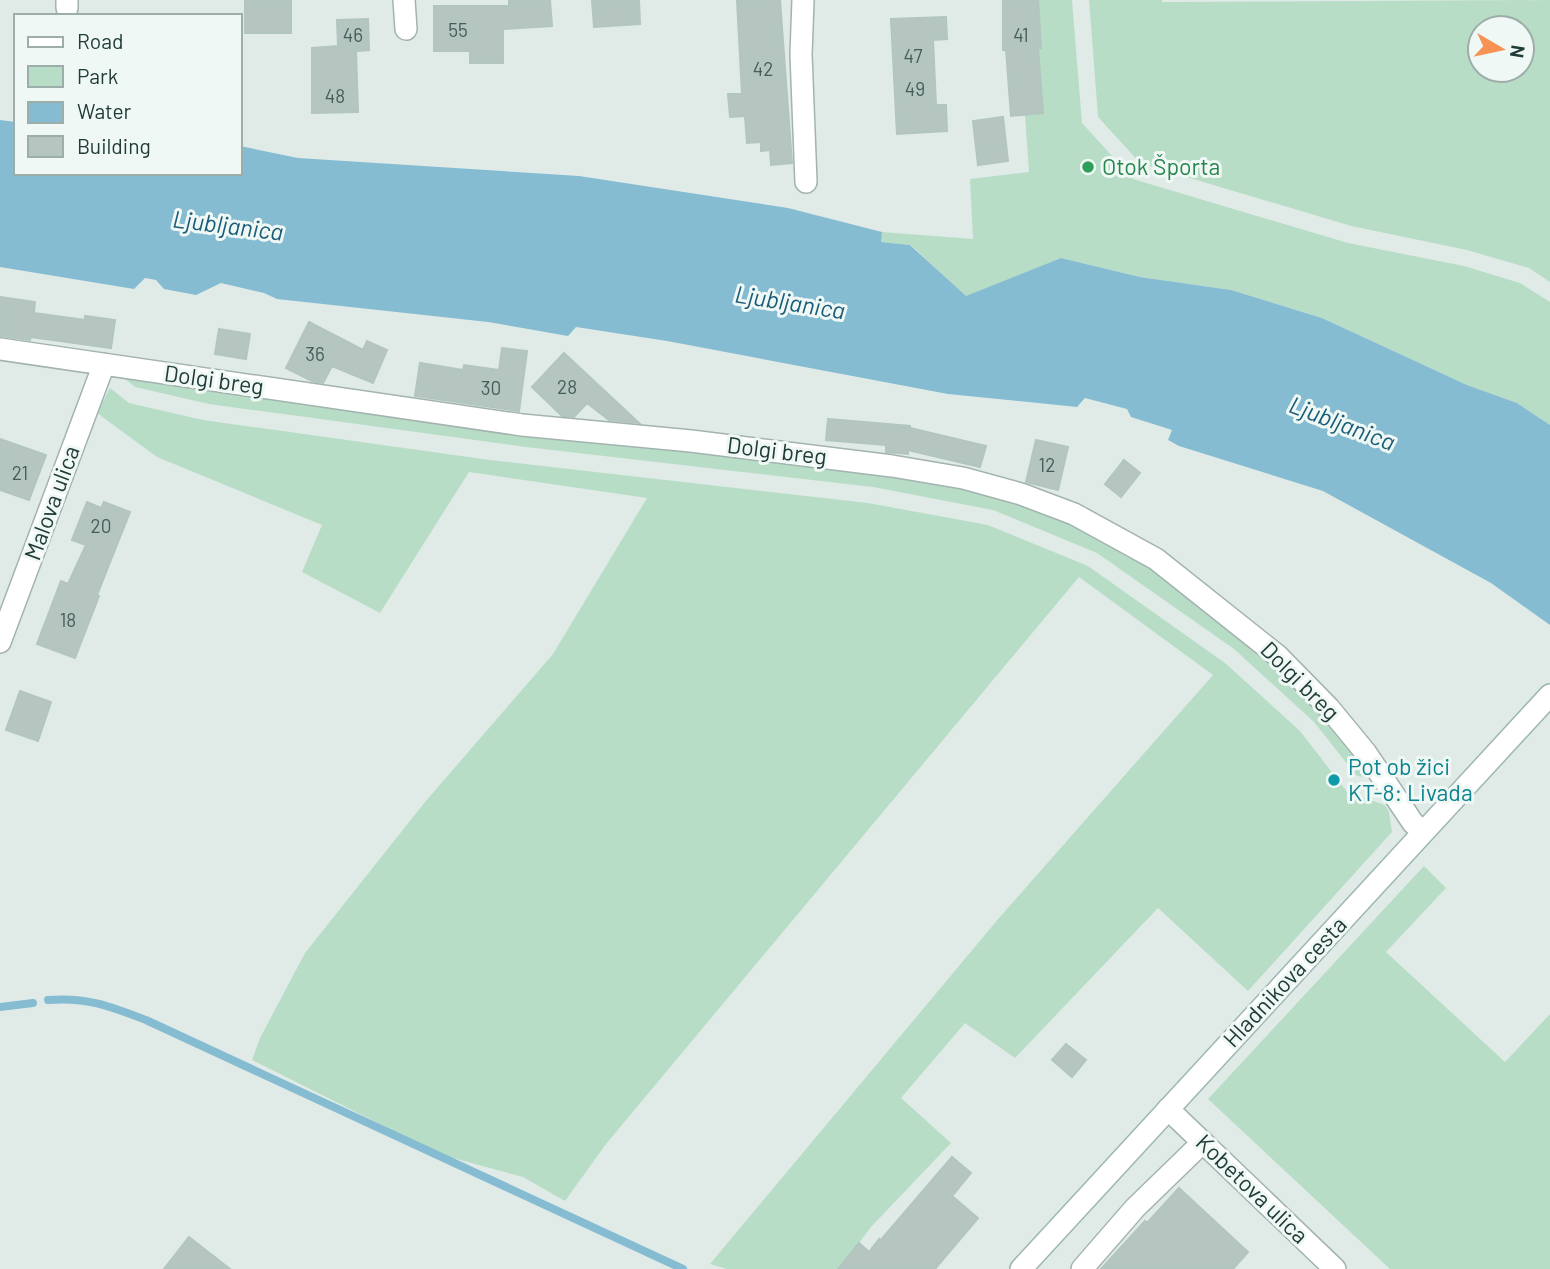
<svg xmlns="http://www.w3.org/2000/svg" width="1550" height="1269" font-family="Barlow,sans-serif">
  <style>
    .green { fill: #b8ddc7; fill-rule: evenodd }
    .water { fill: #86bcd2 }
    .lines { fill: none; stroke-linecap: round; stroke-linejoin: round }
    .stream { stroke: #86bcd2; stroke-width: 8 }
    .building { fill: #b5c6c1; stroke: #b2c5c0; stroke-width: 2 }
    .minor-casing { stroke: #a3b3b0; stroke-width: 24 }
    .secondary-casing { stroke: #9eb7b2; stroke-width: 24 }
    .minor { stroke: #fff; stroke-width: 21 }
    .secondary { stroke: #fff; stroke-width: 21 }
    .leisure-dot { fill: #2e9e5b; stroke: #f0f8f5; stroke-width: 2.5 }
    .culture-dot { fill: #0f9aa8; stroke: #f0f8f5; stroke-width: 2.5 }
    .labels { text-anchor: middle; stroke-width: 6; stroke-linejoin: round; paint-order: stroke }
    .number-label { font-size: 19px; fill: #455e5a }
    .leisure-label { font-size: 23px; fill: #27864d; stroke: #f0f8f5; text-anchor: start }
    .street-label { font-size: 23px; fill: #203c38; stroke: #f0f8f5 }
    .culture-label { font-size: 23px; fill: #0d838f; stroke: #f0f8f5; text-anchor: start }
    .water-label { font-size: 24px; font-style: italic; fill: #195c79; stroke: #f0f8f5 }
  </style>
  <rect width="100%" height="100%" fill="#e0ebe8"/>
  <path class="green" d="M1038,0H1072L1082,123L1133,179L1348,243L1464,266L1520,283L1550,302V425L1517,403L1467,385L1322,318L1231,290L1140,277L1061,258L966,297L911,245L880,242L882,232L973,239L970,179L1029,172L1025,115L1038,51L1041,48Z
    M1089,0H1162V2L1550,0V282L1529,268L1467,250L1351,226L1140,163L1098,117ZM1480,28H1522V70H1480Z
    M120,375L922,477C973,490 1023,501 1070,522C1086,529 1101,539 1117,548C1211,603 1309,682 1369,775L1366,778L1356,775L1314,722L1234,649L1097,553L993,510L873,487L526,447L209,404L135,387Z
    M110,388L129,403L203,420L490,460L868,503L988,525L1088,566L1225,663L1300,731L1348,793L1353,789L1361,797L1385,805L1389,812L1392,832L1248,991L1158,908L1015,1058L965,1023L901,1098L951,1143L871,1227L839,1269H727L710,1264L999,918L1213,675L1079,577L606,1144L565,1201L523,1177L442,1155L252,1060L260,1038L305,953L425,802L553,654L647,498L469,472L380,613L302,572L322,525L157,457L97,413Z
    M1424,866L1446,888L1386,952L1505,1062L1550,1014V1269H1390L1208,1099Z"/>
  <path class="water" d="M0,120L16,122V173H240V146L298,158L579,176L788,208L882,232L881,242L910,245L966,296L1061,258L1140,277L1231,290L1322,318L1467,385L1517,403L1550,425V625L1491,583L1323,491L1179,446L1168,440L1172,430L1131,417L1127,409L1085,398L1077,407L948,394L667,341L576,327L568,336L488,322L277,299L264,293L221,283L196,295L164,289L156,280L145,278L134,289L0,267Z"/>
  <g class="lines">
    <path class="stream" d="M48,1000C87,997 110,1006 146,1020L683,1269
      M0,1007L33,1003"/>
  </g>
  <path class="building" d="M245,0H291V33H245Z
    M509,0H550L552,26L503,29V63H470V51H434V6H509Z
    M592,0H639L640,24L594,27Z
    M737,0H780L792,163L771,165L770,150L761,151V142L747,143L745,116L730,117L728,94H742Z
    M1003,0H1038L1041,48H1038L1043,113L1011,116L1006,50H1003Z
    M946,17L947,39L933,40L936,105H946L947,131L897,134L891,19Z
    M368,19L369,50L356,51L358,112L312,113V48L338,46L337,20Z
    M1003,117L1008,161L978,165L973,121Z
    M0,297L35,302L34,313L85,320V316L115,320L111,348L31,337L30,340L0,336Z
    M309,322L363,350L367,341L387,350L373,383L332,366L323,383L312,381L286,368Z
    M219,329L250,334L246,359L215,354Z
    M502,348L527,351L519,411L415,396L420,363L463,370L464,365L499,370Z
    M564,353L639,423L609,420L587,403L574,417L562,416L532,387Z
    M828,419L910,426V428L986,446L980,467L908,450V454L886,452V445L826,440Z
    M0,439L46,455L29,500L0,490Z
    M1036,440L1068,447L1058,490L1026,482Z
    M1124,460L1140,473L1121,497L1105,484Z
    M87,502L101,508L104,502L130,512L97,595L99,596L75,658L37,644L61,581L68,584L86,545L72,540Z
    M20,691L51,702L38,741L6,730Z
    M1066,1044L1086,1060L1072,1077L1052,1060Z
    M952,1157L971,1173L952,1196L978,1218L935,1269H838L859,1243L869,1252L879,1239L880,1241Z
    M1179,1188L1248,1252L1233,1269H1101L1145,1221L1147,1223Z
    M189,1237L230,1269H164Z"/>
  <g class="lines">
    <defs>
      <path id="minor" d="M67,0V8
        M404,0L406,29
        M803,0L801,54L806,182
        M0,349L522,425L691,441L892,466L963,478L1021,494L1074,514L1156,559L1278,656L1329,708L1366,753L1413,823L1423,832
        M0,642L104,364
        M1168,1109L1335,1269
        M1082,1269L1135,1208L1203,1142"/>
      <path id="secondary" d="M1021,1269L1550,695"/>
    </defs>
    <use href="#minor" class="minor-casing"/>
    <use href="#secondary" class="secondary-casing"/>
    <use href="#minor" class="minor"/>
    <use href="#secondary" class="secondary"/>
  </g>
  <circle class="leisure-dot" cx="1088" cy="167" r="7"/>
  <circle class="culture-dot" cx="1334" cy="780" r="7"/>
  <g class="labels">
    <g class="number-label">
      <text x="458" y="37">55</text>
      <text x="353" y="42">46</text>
      <text x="1021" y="42">41</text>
      <text x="913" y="63">47</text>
      <text x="763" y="76">42</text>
      <text x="915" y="96">49</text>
      <text x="335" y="103">48</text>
      <text x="315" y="361">36</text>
      <text x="567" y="394">28</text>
      <text x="491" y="395">30</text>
      <text x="1047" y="472">12</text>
      <text x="20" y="480">21</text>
      <text x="101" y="533">20</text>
      <text x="68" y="627">18</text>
    </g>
    <g class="leisure-label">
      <text x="1102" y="175">Otok Športa</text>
    </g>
    <g class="street-label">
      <text transform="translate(214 380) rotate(8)" y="8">Dolgi breg</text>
      <text transform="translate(777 451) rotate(7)" y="8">Dolgi breg</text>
      <text transform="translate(52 503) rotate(-70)" y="8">Malova ulica</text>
      <text transform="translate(1300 681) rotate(45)" y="8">Dolgi breg</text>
      <text transform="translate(1285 982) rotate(-47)" y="8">Hladnikova cesta</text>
      <text transform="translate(1252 1189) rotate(44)" y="8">Kobetova ulica</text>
    </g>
    <g class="culture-label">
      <text x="1348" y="775">Pot ob žici<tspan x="1348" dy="26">KT-8: Livada</tspan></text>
    </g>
    <g class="water-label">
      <text transform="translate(228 226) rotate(7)" y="8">Ljubljanica</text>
      <text transform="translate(790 303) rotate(9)" y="8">Ljubljanica</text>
      <text transform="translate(1342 424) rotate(21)" y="8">Ljubljanica</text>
    </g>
  </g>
  <rect x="14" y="14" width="228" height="161" fill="#f0f8f5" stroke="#9dada9" stroke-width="2"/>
  <rect x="28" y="37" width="35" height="10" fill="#ffffff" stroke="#9dada9" stroke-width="2"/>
  <text x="77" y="49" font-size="21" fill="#203c38">Road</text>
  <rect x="28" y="66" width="35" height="21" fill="#b8ddc7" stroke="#9dada9" stroke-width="2"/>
  <text x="77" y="84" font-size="21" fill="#203c38">Park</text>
  <rect x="28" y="102" width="35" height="21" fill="#86bcd2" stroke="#9dada9" stroke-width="2"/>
  <text x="77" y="119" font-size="21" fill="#203c38">Water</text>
  <rect x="28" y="136" width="35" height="21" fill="#b5c6c1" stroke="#9dada9" stroke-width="2"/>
  <text x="77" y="154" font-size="21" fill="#203c38">Building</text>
  <g transform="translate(1501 49) rotate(99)"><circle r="33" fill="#f0f8f5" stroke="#9dada9" stroke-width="2"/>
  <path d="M0-5L12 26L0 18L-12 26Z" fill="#f69253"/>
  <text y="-10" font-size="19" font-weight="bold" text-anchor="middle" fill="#203c38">N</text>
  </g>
</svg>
